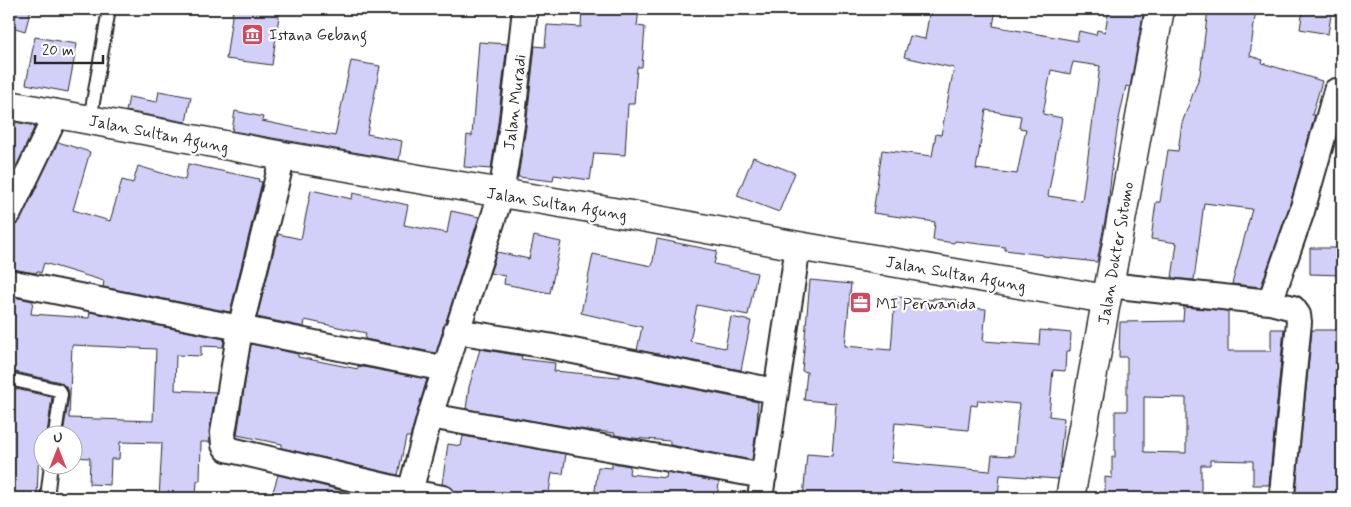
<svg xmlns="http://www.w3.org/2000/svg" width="1351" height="507" font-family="Mynerve,sans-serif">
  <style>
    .building { fill: #d2cff8; stroke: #2b2b2b; fill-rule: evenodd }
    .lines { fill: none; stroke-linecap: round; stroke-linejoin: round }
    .lane-casing { stroke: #2b2b2b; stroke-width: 16 }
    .street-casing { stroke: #2b2b2b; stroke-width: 28 }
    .secondary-casing { stroke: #2b2b2b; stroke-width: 31 }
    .lane { stroke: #fff; stroke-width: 12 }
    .street { stroke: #fff; stroke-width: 24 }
    .secondary { stroke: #fff; stroke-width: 28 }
    .labels { text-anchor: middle; stroke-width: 4.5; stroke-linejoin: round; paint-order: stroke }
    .poi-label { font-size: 16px; fill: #2b2b2b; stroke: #fff; text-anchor: start }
    .street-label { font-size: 16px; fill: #2b2b2b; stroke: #fff }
  </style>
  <rect width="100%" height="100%" fill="#fff"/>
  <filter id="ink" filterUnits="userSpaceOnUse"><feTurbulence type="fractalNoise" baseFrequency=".02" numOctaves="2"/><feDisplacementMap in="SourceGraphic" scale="10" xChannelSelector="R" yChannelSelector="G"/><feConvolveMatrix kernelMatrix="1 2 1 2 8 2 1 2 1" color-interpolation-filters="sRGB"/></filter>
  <g filter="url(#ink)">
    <path class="building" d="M9,9H31L25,31L9,26Z
      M233,9H280L272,65L226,59Z
      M582,9H639L637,26L645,27L642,67H637L634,104H628L625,155L594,153L590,180L554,175L553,181L518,177L526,127L535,46L545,47L547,25L581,27Z
      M930,9H946L969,13V9H996L993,26L1077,41L1079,31L1096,35L1097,30L1105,32L1109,9H1144L1130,87L1126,86L1118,124L1111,169H1112L1108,205L1097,262L1043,256V255L1005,250V247L955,241L954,243L933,240L935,222L873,213L882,150L932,156L936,134L941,135L954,68L904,57L910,36L925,39ZM1073,62L1100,66L1082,201L1048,196L1062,118L1043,114L1051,70L1070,74ZM986,110L1021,116L1019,128L1026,129L1017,174L976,169Z
      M1208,9H1256L1250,56L1263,60L1262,63L1322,81L1312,115H1315L1289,207L1261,287L1232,284L1252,209L1204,203L1194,280L1172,278L1177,243L1151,239L1156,202H1160L1168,150L1178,151L1182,123L1200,75Z
      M1303,9H1332L1328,34L1300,29Z
      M35,37L77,44L68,92L26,84Z
      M479,42L507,44L498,123L491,169L464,167L467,135L472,136Z
      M351,61L380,66L367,134L402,141L399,160L232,131L235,111L263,117L262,121L335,136Z
      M159,91L191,97L186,122L126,111L129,97L157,102Z
      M9,121L35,126L9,182Z
      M58,142L90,152L73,210L110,221L122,180L133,183L138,166L185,180L188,164L259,179L258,181L262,182L230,312L103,287L104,281L44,263L41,273L37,271L36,273L9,269V227L16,225L21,219Z
      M753,157L795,173L779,212L737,196Z
      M311,190L352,199L353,193L408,205L404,225L447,233L451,211L479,217L436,353L365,339L366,333L305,320L304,327L257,317L278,234L301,239Z
      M534,236L561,242L550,293L504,284L505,276L490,273L497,252L529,259Z
      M657,239L717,251L714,264L757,273L748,315L697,305L690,341L725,348L731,317L751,321L741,370L637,350L642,327L581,313L593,254L652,266Z
      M1310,248H1341V275L1310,274Z
      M810,280L851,284L845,346L891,350L895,297L933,300V298L957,300V307L986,309L983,341L1039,345L1040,330L1071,333L1070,351H1066L1065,371L1053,370L1049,416L1064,418L1060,458L1061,459L1058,479L1000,475L998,498H803L807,454L832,456L836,403L804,400L807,372L802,371ZM978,400L1019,404L1014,456L992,455L990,471L891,462L895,423L968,430L971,405L977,406Z
      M9,296L33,301L31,314L89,318L90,312L224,339L223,347L201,346V356L176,355L175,390L216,392L209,431L210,442H201L200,481H197L196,498H159L162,443L120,442L119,459H111L110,485L89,484L90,458L72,457V434H63L69,395L68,389L60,382L11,371L13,335L9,334ZM72,345L156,349L153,421L69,418Z
      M1184,307L1228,311V351H1271V329H1284L1269,485H1253V461L1210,460V465H1201V495H1179V498H1105V477L1112,478V457H1115V411H1127V357H1119L1120,322L1183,321ZM1144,397L1186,398V453L1144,452Z
      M1312,330H1336V387H1342V498H1295Z
      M251,344L298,354V357L358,369V366L427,379L410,437H406L398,475L282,448V444L237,435Z
      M480,349L522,356L521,359L555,363L554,371L619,377V374L758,402L757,425L752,460L670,445V441L633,438L615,435V433L586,430L466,409L469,387Z
      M11,388L52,397L47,434H42V443H39L37,498H9V394L10,395Z
      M463,436L566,454L563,474L552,473L548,498H456V493L452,488L442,484L448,444L461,446Z
      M612,463L630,466L629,474L666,478L667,472L719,482L717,498H594L598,467L612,468Z
      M278,475L361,495L327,491V498H271Z"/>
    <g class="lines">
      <defs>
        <path id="lane" d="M90,120L109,9
          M9,379L58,390L61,394L55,434
          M47,498L51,464"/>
        <path id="street" d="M283,156L240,329L223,433L224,445L227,449L410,492L430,416L445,369
          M9,213L56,115
          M9,282L445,369L501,194L512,125L525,9
          M1108,285L1270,302L1293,308L1298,315L1299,322L1282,494
          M1270,302L1302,211L1336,91
          M456,331L548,346L775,391
          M430,416L764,476
          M410,492L443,498
          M760,498L798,246"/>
        <path id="secondary" d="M9,105L283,156L631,215L798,246L1106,299
          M1070,498L1160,9"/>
      </defs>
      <use href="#lane" class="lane-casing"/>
      <use href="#street" class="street-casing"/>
      <use href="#secondary" class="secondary-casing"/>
      <use href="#lane" class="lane"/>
      <use href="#street" class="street"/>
      <use href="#secondary" class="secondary"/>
    </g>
  </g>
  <defs>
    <symbol id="museum-square" viewBox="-11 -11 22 22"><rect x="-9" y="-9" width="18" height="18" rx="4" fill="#d1495b" stroke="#fff"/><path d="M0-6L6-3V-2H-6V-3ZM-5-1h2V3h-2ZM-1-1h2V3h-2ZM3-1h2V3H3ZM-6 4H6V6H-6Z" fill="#fff"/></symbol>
    <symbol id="office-square" viewBox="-11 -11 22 22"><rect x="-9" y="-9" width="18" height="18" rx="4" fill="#d1495b" stroke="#fff"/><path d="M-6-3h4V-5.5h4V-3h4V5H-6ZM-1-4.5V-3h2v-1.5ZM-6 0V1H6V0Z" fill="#fff"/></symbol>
  </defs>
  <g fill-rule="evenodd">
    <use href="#museum-square" x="240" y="22" width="25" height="25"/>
    <use href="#office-square" x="848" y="290" width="25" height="25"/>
  </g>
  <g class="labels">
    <g class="poi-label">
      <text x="269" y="40">Istana Gebang</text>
      <text x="876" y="309">MI Perwanida</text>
    </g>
    <g class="street-label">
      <text transform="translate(514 102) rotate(-83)" y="6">Jalan Muradi</text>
      <text transform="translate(159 133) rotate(11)" y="6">Jalan Sultan Agung</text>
      <text transform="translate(557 203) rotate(9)" y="6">Jalan Sultan Agung</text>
      <text transform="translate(1115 253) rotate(-80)" y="6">Jalan Dokter Sutomo</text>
      <text transform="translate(956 273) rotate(10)" y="6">Jalan Sultan Agung</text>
    </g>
  </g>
  <rect width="1351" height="507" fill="none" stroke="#fff" stroke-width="30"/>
  <rect x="15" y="15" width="1321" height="477" fill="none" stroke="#2b2b2b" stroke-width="2" filter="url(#ink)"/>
  <g transform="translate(58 450)"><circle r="24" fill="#ffffff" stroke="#aaaaaa"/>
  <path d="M0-4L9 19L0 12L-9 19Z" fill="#d1495b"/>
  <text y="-8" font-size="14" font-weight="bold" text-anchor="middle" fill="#2b2b2b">U</text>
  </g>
  <path d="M35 55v8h68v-8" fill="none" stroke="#2b2b2b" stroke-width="2.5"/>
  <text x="42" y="55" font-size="15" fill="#2b2b2b" stroke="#ffffff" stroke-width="4" paint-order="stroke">20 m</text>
</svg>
